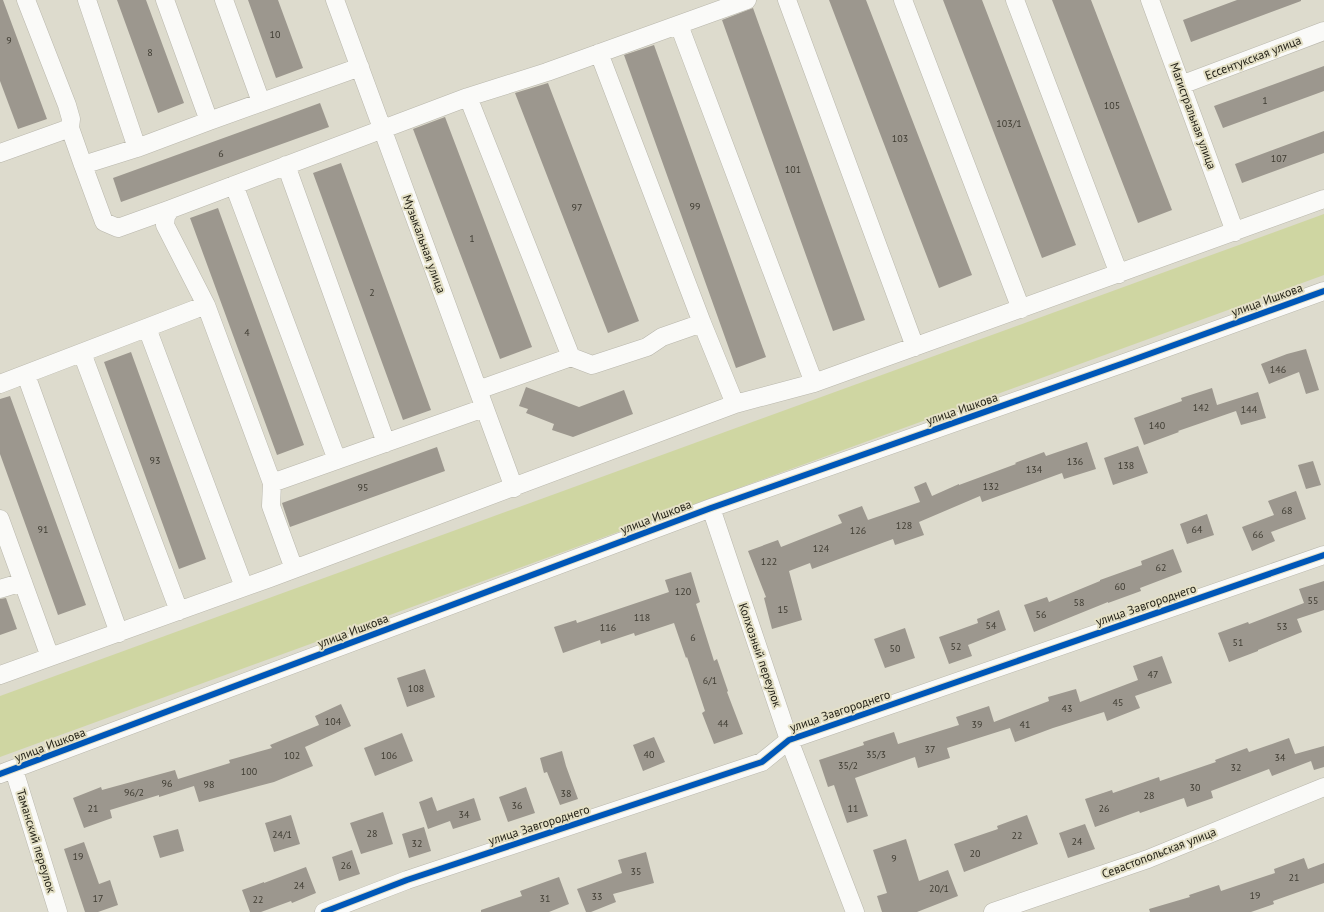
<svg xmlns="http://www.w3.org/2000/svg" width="1324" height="912" font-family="'PT Sans',sans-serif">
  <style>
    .green { fill: #cfd6a2 }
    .building { fill: #9c978e }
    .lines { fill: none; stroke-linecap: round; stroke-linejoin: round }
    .minor-casing { stroke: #b8b6ab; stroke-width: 19 }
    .minor { stroke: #fafaf8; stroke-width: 18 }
    .cycleway-casing { stroke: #e4e0c6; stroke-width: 8 }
    .cycleway { stroke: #0057b8; stroke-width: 6 }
    .labels { text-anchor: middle; stroke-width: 4; stroke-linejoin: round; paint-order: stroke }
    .number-label { font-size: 10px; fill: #3f3c32 }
    .street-label { font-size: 12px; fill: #201e14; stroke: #e4e0c6 }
  </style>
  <rect width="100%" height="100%" fill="#dddbcd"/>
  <path class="green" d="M1324,214V275L0,757V696Z"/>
  <path class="building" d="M0,0H3L47,119L18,129L0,81Z
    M117,0H146L184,103L158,113Z
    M248,0H278L303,68L276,78Z
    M829,0H866L972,275L939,288Z
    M943,0H982L1076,245L1042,258Z
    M1052,0H1091L1172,210L1138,223Z
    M1237,0H1301V1L1191,42L1183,20Z
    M753,8L865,320L833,331L722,20Z
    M654,45L766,357L736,368L624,55Z
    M1324,66V91L1223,128L1214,106Z
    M548,83L639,321L608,333L515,93Z
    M320,103L329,127L121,202L113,178Z
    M445,117L532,347L500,359L413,129Z
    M1324,131V153L1242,183L1235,164Z
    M341,163L431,410L403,420L313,173Z
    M218,208L304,445L277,455L190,218Z
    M1306,349L1319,390L1306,394L1299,372L1269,384L1261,364L1287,354Z
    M131,352L206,559L179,569L104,362Z
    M526,387L579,407L624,390L633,414L573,437L552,430L554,424L526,413L528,409L519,406Z
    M1212,388L1217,405L1258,392L1266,418L1241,425L1236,411L1178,431L1179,432L1144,445L1134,418L1182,401L1181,398Z
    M10,396L86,605L58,615L0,454V399Z
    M1087,442L1096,469L1064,479L1062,473L982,502L980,496L919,522L924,535L895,545L893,539L812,569L810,563L789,571L802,620L772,629L764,598L766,597L748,551L778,540L781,547L842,523L838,515L862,506L868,520L920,502L914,487L926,482L932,496L959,484V485L1016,464L1015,463L1044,452L1046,456Z
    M1138,446L1148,473L1113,485L1104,458Z
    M437,447L445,471L290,527L282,503Z
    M1313,461L1321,485L1306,489L1298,465Z
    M1296,491L1306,519L1271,532L1275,541L1252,551L1242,527L1274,515L1268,501Z
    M1207,514L1214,535L1187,544L1180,524Z
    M1173,549L1182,572L1140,588L1141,591L1108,603V602L1034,632L1024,605L1047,597L1049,602L1100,581V580L1142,565L1141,561Z
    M691,572L700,602L696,604L714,661L717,659L728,691L727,692L743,734L714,744L702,713L705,711L687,657L686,658L674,623L635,636L634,633L601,644L600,640L563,653L554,627L576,620L577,623L669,592L665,580Z
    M1324,581V610L1297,619L1302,632L1258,650V651L1229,662L1218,633L1248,622L1249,624L1304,603L1299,589Z
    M6,598L17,629L0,635V599Z
    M999,610L1006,630L968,645L972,656L949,664L939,637L978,623L977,619Z
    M905,628L915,658L885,668L874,639Z
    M1162,656L1172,683L1135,696L1140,708L1107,721L1104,712L1053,728L1015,742L1010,728L947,748L950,758L918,768L915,757L855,778L868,816L847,823L834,785L828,787L819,760L864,745L863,742L894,732L898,744L959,725L956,717L989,706L994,722L1049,701L1048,697L1076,689L1080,702L1138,680L1133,666Z
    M425,669L435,697L407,707L397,678Z
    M341,704L351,726L305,747L313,766L274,782L199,802L194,786L159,797V795L110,810L112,818L84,828L73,798L101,787L102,790L175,770L178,779L230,763L229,760L272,748L270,745L319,725L315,716Z
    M402,733L413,761L375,776L364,748Z
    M654,737L665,762L643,771L633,745Z
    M1289,738L1295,754L1324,746V767L1314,770L1311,761L1272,776L1269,769L1211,791L1213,798L1187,807L1184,798L1140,813L1139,811L1095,827L1085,799L1112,790L1113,793L1159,777L1160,781L1216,762L1215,760L1247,748L1249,752Z
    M562,751L566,766L578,799L560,805L547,772L544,773L540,758Z
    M526,787L535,813L508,822L499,797Z
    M432,797L437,811L474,798L481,820L453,829L450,821L428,829L419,802Z
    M383,812L393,844L361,854L350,823Z
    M291,815L300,844L274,852L265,823Z
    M1027,815L1038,844L964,872L954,844L998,829L997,826Z
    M1085,824L1095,849L1068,858L1059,833Z
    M424,827L431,851L409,858L402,834Z
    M178,829L184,851L160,858L153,836Z
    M906,839L919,881L948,870L958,896L917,912H882L877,896L887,893L873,850Z
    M84,842L99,884L110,880L118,905L98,912H85L64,849Z
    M352,850L360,874L339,881L332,857Z
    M646,852L654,883L613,894L616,902L591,912H586L577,889L622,873L618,860Z
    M1304,858L1308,869L1324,863V883L1273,901L1274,904L1251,912H1150L1149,909L1190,897L1189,895L1219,885L1221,891L1275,873L1274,869Z
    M306,867L316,893L292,903L291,901L261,912H250L242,890L264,882V883Z
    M559,877L569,904L549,912H481V910L522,896L520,891Z"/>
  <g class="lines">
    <defs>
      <path id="minor" d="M87,0L137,148
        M165,0L209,121
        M224,0L261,102
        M335,0L514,488
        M787,0L915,347
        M903,0L1021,309
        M1015,0L1119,274
        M1150,0L1235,232
        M679,25L814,383
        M599,53L702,323L735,404
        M1181,85L1324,31
        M468,97L547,72L747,0
        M70,128L83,165L137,148L209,121L360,67
        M0,153L70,128L71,119L67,105L26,0
        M83,165L104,222L118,228L171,209
        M286,165L386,443
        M234,185L337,460
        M147,328L244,587
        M82,353L179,611
        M26,375L119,633
        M0,384L206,305
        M478,390L571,357L592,365L647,347L662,337L702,323
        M272,483L484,408
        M711,508L789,740L855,912
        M0,519L50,657
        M294,569L271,506L272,483L206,305L165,225L166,216L171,209L468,97L571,357
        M0,589L23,582
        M0,675L270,578L735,404L814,383L1324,199
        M14,770L58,912
        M0,774L711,508L1127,362L1324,291
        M324,912L407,880L762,762L789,740L1324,555
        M993,912L1148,859L1324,787"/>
    </defs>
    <use href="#minor" class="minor-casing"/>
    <use href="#minor" class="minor"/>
    <defs>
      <path id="cycleway" d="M0,774L711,508L1127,362L1324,291
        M324,912L407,880L762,762L789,740L1324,555"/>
    </defs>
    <use href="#cycleway" class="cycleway-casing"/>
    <use href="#cycleway" class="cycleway"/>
  </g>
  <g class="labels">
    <g class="number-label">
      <text x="275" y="38">10</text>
      <text x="9" y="44">9</text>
      <text x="150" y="56">8</text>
      <text x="1265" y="104">1</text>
      <text x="1112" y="109">105</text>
      <text x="1009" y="127">103/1</text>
      <text x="900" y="142">103</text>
      <text x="221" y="157">6</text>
      <text x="1279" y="162">107</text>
      <text x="793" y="173">101</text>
      <text x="695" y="210">99</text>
      <text x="577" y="211">97</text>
      <text x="472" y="242">1</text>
      <text x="372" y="296">2</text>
      <text x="247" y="336">4</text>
      <text x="1278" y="373">146</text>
      <text x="1201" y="411">142</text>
      <text x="1249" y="413">144</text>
      <text x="1157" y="429">140</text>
      <text x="155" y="464">93</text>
      <text x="1075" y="465">136</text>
      <text x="1126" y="469">138</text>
      <text x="1034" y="473">134</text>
      <text x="991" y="490">132</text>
      <text x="363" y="491">95</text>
      <text x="1287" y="514">68</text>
      <text x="904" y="529">128</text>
      <text x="43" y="533">91</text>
      <text x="1197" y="533">64</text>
      <text x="858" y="534">126</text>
      <text x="1258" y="538">66</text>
      <text x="821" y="552">124</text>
      <text x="769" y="565">122</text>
      <text x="1161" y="571">62</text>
      <text x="1120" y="590">60</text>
      <text x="683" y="595">120</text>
      <text x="1313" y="604">55</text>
      <text x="1079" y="606">58</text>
      <text x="783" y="613">15</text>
      <text x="1041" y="618">56</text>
      <text x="642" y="621">118</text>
      <text x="991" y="629">54</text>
      <text x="1282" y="630">53</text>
      <text x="608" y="631">116</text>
      <text x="693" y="641">6</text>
      <text x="1238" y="646">51</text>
      <text x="956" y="650">52</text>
      <text x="895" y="652">50</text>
      <text x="1153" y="678">47</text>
      <text x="710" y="684">6/1</text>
      <text x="416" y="692">108</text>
      <text x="1118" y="706">45</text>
      <text x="1067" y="712">43</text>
      <text x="333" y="725">104</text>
      <text x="723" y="727">44</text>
      <text x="977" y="728">39</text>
      <text x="1025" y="728">41</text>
      <text x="930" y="753">37</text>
      <text x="649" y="758">40</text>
      <text x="876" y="758">35/3</text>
      <text x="292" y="759">102</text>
      <text x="389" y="759">106</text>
      <text x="1280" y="761">34</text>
      <text x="848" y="769">35/2</text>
      <text x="1236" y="771">32</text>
      <text x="249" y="775">100</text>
      <text x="167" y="787">96</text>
      <text x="209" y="788">98</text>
      <text x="1195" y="791">30</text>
      <text x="134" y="796">96/2</text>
      <text x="566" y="797">38</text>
      <text x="1149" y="799">28</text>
      <text x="517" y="809">36</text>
      <text x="93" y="812">21</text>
      <text x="853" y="812">11</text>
      <text x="1104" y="812">26</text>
      <text x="464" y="818">34</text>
      <text x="372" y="837">28</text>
      <text x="282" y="838">24/1</text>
      <text x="1017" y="839">22</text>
      <text x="1077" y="845">24</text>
      <text x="417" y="847">32</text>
      <text x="975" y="857">20</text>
      <text x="78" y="860">19</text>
      <text x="894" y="862">9</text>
      <text x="346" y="869">26</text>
      <text x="636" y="875">35</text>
      <text x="1294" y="881">21</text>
      <text x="299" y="889">24</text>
      <text x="939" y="892">20/1</text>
      <text x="1255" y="899">19</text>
      <text x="597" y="900">33</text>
      <text x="98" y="902">17</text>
      <text x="545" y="902">31</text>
      <text x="258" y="903">22</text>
    </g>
    <g class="street-label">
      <text transform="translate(1253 58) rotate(-21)" y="4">Ессентукская улица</text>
      <text transform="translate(1193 116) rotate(70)" y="4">Магистральная улица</text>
      <text transform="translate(424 244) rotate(70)" y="4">Музыкальная улица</text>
      <text transform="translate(1267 300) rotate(-20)" y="4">улица Ишкова</text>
      <text transform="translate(962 409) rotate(-19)" y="4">улица Ишкова</text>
      <text transform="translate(656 517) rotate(-21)" y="4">улица Ишкова</text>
      <text transform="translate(1146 605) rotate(-19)" y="4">улица Завгороднего</text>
      <text transform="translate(353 631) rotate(-21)" y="4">улица Ишкова</text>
      <text transform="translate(760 655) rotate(71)" y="4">Колхозный переулок</text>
      <text transform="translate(840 711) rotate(-19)" y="4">улица Завгороднего</text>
      <text transform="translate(50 745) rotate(-21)" y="4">улица Ишкова</text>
      <text transform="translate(539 825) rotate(-18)" y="4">улица Завгороднего</text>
      <text transform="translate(36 841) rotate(73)" y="4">Таманский переулок</text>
      <text transform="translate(1159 853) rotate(-21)" y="4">Севастопольская улица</text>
    </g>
  </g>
</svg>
